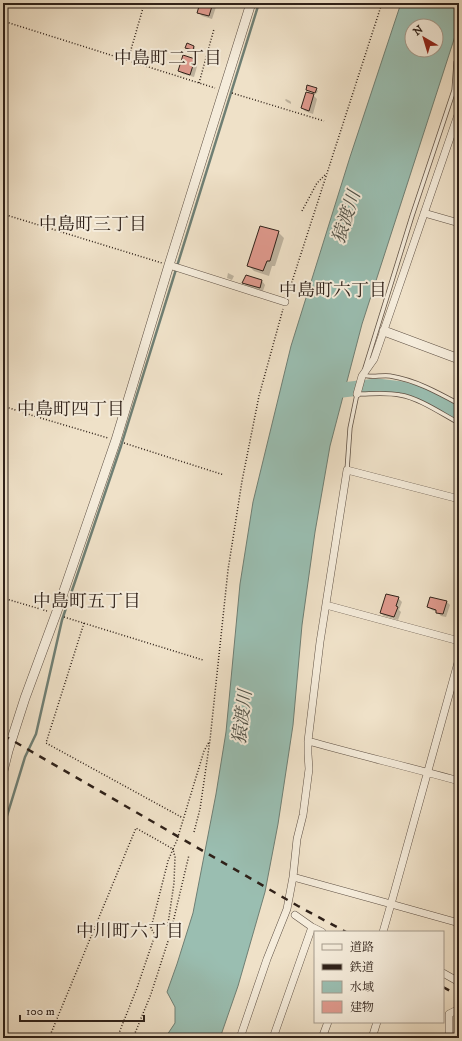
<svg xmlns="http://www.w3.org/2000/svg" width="462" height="1041" font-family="'IM FELL DW Pica','Noto Serif JP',serif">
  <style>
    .water { fill: #9abeb1; stroke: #6f7f74; fill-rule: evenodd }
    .shadow { fill: #0003 }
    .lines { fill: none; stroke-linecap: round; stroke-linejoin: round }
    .stream { stroke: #6f7f74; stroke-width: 2.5 }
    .river { stroke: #9abeb1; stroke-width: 15 }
    .building { fill: #e09a8e; stroke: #2f2119 }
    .service-casing { stroke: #5f5145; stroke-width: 5 }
    .minor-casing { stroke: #5f5145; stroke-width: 8 }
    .tertiary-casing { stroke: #5f5145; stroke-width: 10 }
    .path { stroke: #2f2119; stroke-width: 1.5; stroke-dasharray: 1 2; stroke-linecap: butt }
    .service { stroke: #f5ecdb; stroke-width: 3.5 }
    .minor { stroke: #f5ecdb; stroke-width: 7 }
    .tertiary { stroke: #f5ecdb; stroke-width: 9 }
    .rail { stroke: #2f2119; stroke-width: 2.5; stroke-dasharray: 7 7; stroke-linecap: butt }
    .labels { text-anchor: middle; stroke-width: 4; stroke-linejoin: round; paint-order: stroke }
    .neighbourhood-label { font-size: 18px; fill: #2f2119; stroke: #f5ecdb }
    .water-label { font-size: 18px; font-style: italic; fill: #4f5047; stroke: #f5ecdb }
  </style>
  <rect width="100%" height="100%" fill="#efe1c8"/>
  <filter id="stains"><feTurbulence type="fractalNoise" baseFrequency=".005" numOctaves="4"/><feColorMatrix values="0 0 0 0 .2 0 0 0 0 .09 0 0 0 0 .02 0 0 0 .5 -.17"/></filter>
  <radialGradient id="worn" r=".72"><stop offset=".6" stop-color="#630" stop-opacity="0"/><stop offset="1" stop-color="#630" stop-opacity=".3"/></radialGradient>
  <path class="water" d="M401,3H459V26L457,30L362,324L330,446L315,532L302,625L293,725L278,824L265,892L238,986L220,1038H165L175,1023V1007L167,992L177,964L193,913L216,794L226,732L240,584L253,502L291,346L350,157ZM412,26H436V50H412Z"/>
  <path class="shadow" d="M201,3H216L215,6L216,7L212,19L202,16L198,12Z
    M194,46L195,48L194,51L188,49L186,47Z
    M194,60L198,63L194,77L183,74L179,71Z
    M316,89L318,91L316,94L308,91L307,90Z
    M313,95L317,99L313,114L305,111L302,108Z
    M286,99L290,101L291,102V104L287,102L285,100Z
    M278,232L284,238L275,266H272L269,276L254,271L249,266Z
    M228,273L234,276L232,280L227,278Z
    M246,276L262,281L265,285L263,291L247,286L244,283Z
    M398,598L402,602L399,610L401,612L398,620L384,616L381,613Z
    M446,601L450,605L446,617L441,616L437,612L432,610L428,607Z"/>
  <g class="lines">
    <path class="stream" d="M3,829L25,757L36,734L62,620L121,446L259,3"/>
    <path class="river" d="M325,392L377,386L402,389L429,396L459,413"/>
  </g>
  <path class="building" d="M200,3H213L209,16L197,13Z
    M187,43L194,46L193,50L185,48Z
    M183,55L195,59L190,75L178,71Z
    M307,85L317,88L315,93L306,90Z
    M306,92L314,94L309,111L301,108Z
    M260,226L279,231L270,261H267L263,271L247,266Z
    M246,275L262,280L260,288L242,283Z
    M386,594L399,597L396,606L398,607L394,617L380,613Z
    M430,597L447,601L443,614L436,613V610L427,607Z"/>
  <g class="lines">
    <defs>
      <path id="service" d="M365,368L412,216L454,90L456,62L459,57
        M363,375C370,378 381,375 390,376C415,380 437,392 459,404
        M347,470L350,428L357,394C371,394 386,392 400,395C419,398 442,414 459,423"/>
      <path id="minor" d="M424,213L459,223
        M169,265L285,302
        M357,394L362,376L374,359L459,112
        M326,605L459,641
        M459,659L391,904L459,923
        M308,741C358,755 409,767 459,781
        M295,915L312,927
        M383,932L391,904L293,877L297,839L303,815L309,769L308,754V741L320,642L347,470L459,499
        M443,973L459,982
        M240,1038L267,959L287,909L293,877
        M273,1038L312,927L322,932
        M322,1038L328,1022
        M372,1038L377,1022
        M449,1038V1014L459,1009"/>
      <path id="tertiary" d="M384,331L459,359
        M3,771L8,751L25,698L56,614L116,440L169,265L251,3"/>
    </defs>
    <use href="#service" class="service-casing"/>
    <use href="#minor" class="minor-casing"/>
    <use href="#tertiary" class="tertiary-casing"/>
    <path class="path" d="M3,21L215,88
      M128,60L143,8
      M199,83L214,29
      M232,93L324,121
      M302,211L317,183L326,174
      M3,214L162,263
      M288,294L382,3
      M3,406L34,416L108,438
      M124,443L224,475
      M3,598L47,611
      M64,617L203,660
      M84,623L46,743L183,818
      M194,832L200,809L210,740L228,570L242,481L259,396L283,309
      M170,935L168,924L174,883L175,857L173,849L177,840L204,751L209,742
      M49,1038L136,828L173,849L168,861L151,928L155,935L137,988L117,1038
      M133,1038L151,994L170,935L189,855"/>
    <use href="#service" class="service"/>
    <use href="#minor" class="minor"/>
    <use href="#tertiary" class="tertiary"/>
    <path class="rail" d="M3,735L298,906L346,932
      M443,987L459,996"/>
  </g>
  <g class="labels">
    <g class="neighbourhood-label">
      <text x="168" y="64">中島町二丁目</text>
      <text x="93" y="230">中島町三丁目</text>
      <text x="333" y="296">中島町六丁目</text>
      <text x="71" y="415">中島町四丁目</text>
      <text x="87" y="607">中島町五丁目</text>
      <text x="130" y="937">中川町六丁目</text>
    </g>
    <g class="water-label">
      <text transform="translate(346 217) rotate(-72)" y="6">猿渡川</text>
      <text transform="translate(242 717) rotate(-83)" y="6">猿渡川</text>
    </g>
  </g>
  <rect width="462" height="1041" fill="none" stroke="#efe1c8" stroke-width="16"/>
  <rect x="4" y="4" width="454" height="1033" fill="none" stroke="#2f2119" stroke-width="2"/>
  <rect x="8" y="8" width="446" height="1025" fill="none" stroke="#2f2119"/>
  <rect x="314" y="931" width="130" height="92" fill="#f5ecdb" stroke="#a69b8d"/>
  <rect x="322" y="944" width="20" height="6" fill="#f5ecdb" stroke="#a69b8d"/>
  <text x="350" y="951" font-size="12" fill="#2f2119">道路</text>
  <rect x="322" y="964" width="20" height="6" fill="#2f2119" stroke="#a69b8d"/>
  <text x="350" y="971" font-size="12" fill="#2f2119">鉄道</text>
  <rect x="322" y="981" width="20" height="12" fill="#9abeb1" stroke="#a69b8d"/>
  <text x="350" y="991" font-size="12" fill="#2f2119">水域</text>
  <rect x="322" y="1001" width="20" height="12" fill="#e09a8e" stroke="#a69b8d"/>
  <text x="350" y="1011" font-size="12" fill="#2f2119">建物</text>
  <g transform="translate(424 38) rotate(322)"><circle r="19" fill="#f5ecdb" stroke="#a69b8d"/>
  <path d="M0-3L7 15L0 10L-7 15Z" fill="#8f2418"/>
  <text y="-6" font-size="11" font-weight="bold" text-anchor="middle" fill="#2f2119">N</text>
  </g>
  <path d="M20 1015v6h124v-6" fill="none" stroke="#2f2119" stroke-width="2"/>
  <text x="26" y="1015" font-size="12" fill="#2f2119" stroke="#f5ecdb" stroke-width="3" paint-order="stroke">100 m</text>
  <rect width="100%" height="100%" filter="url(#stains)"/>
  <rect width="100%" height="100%" fill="url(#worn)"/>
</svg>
